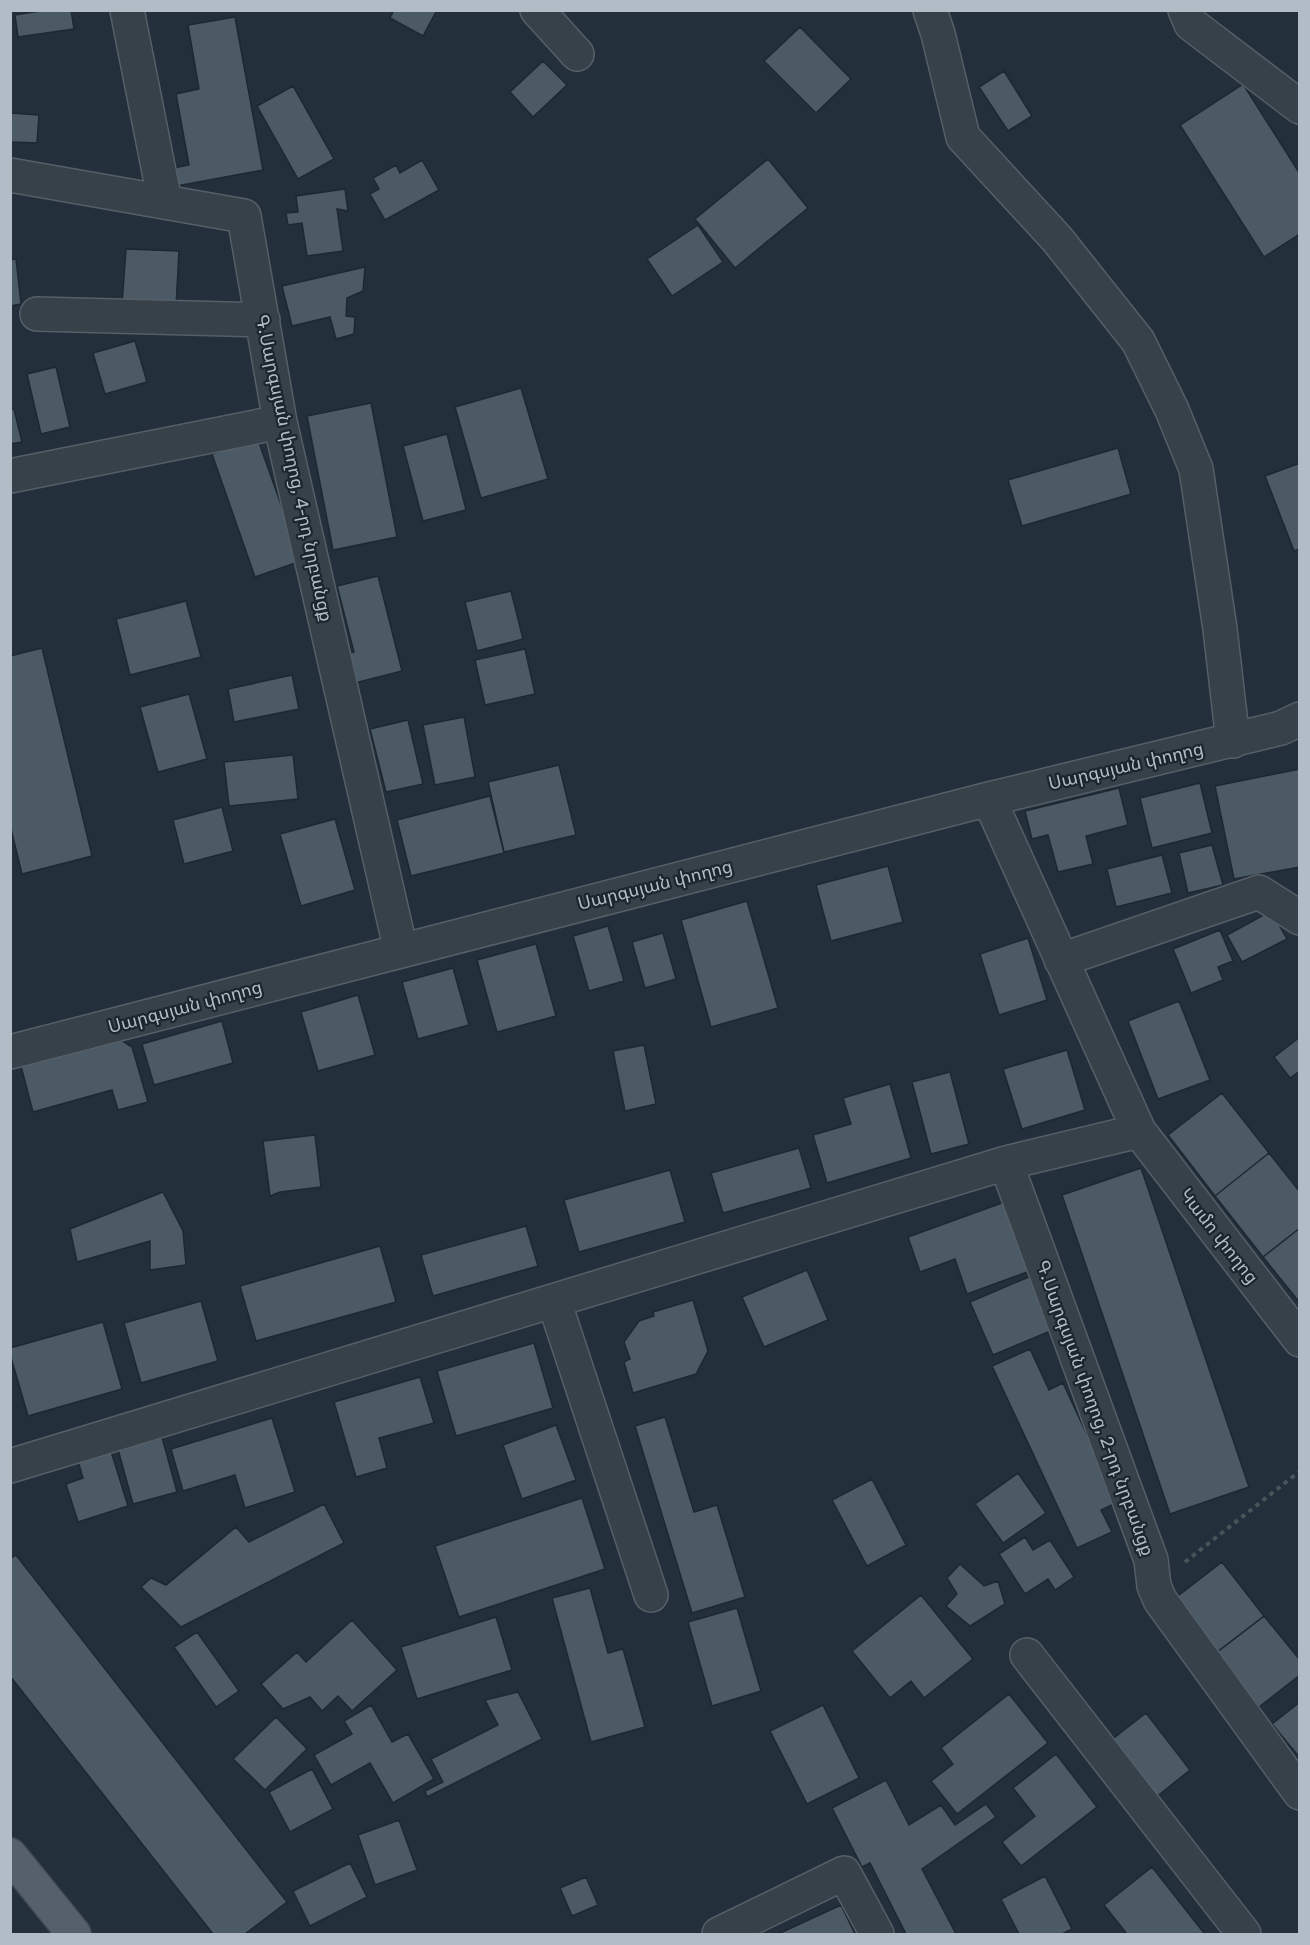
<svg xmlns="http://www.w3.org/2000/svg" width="1310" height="1945" font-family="'Golos Text','Noto Sans Armenian',sans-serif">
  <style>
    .building { fill: #4c5a65; stroke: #1e2831; stroke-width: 1.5 }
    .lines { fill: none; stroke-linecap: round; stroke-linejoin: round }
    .minor-casing { stroke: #555f68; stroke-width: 36 }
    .major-casing { stroke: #404a53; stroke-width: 36 }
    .path { stroke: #435758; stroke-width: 4; stroke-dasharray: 4.5 4.5; stroke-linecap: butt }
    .minor { stroke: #37414a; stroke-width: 33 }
    .major { stroke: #55606a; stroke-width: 33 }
    .labels { text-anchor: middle; stroke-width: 4.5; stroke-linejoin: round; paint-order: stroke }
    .street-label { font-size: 18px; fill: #b2bcc6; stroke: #1c262f }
  </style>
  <rect width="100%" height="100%" fill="#232f3a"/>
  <path class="building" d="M46,10H71L74,29L18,37L15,15Z
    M394,10H437L423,36L390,18Z
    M235,17L263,170L166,188L163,170L189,165L176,94L199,89L188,25Z
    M800,27L851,79L816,113L764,61Z
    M543,61L567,85L533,117L510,92Z
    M1004,71L1032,116L1008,131L979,87Z
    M1243,84L1300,174V234L1264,257L1180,125Z
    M293,86L334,159L298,179L257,106Z
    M10,113L39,115L37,143L10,142Z
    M768,159L808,208L735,268L695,219Z
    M422,160L439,190L385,220L370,194L379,189L373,178L396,165L400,173Z
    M345,189L348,211L337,209L343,251L307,256L302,223L288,225L286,213L298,212L296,196Z
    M698,225L723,262L672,296L647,259Z
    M126,249L179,251L176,307L122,304Z
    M16,259L21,304L10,306V260Z
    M365,267L363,291L347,298L346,316L355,317L354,334L336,339L330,317L292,326L282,286Z
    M135,341L147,382L105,394L93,353Z
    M56,367L70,427L41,434L27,374Z
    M521,388L548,479L481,498L455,407Z
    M371,403L397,537L333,550L307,416Z
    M14,409L22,442L10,444V410Z
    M447,434L466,510L423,521L403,446Z
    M257,437L301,561L255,577L212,454Z
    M1118,448L1131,494L1022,526L1008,480Z
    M1300,463V549L1294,551L1265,476Z
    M378,576L402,671L351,684L343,655L354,652L337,586Z
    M511,591L523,639L477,651L465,602Z
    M186,601L201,657L130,675L116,619Z
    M42,648L92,856L22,874L10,825V656Z
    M525,649L535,694L485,705L475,660Z
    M292,675L299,709L234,722L228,689Z
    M189,694L207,759L158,772L140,707Z
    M464,717L475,777L435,785L423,725Z
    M408,720L423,784L386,792L370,729Z
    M293,755L298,799L229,806L224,762Z
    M559,765L576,835L504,852L488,782Z
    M1300,769V867L1234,879L1215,786Z
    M1200,783L1212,833L1152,848L1140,798Z
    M1119,788L1128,825L1086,836L1093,864L1058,872L1048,835L1032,839L1025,811Z
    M490,796L504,853L411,876L397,820Z
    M222,807L233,851L184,864L173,820Z
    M335,819L355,890L301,906L280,834Z
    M1212,845L1223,885L1188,893L1179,853Z
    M1162,855L1172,893L1116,907L1107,869Z
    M888,866L903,922L831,941L816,885Z
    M747,901L778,1008L711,1027L681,920Z
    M1271,911L1287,939L1242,962L1227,935Z
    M608,926L624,981L589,991L573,936Z
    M1220,930L1233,961L1218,967L1223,980L1191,993L1173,949Z
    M663,933L676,979L645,988L632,942Z
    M1028,938L1047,1000L999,1015L980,954Z
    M536,944L556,1016L497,1032L477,960Z
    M453,968L469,1025L418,1039L402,982Z
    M358,995L375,1055L318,1071L301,1012Z
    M1179,1001L1210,1080L1158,1099L1128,1021Z
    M222,1021L233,1063L154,1085L142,1044Z
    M1300,1037V1071L1290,1078L1274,1057Z
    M118,1038L132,1047L148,1102L118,1110L112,1090L33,1112L21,1066Z
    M644,1045L656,1104L625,1111L613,1051Z
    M1067,1050L1085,1110L1022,1129L1003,1069Z
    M950,1072L969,1144L931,1154L912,1082Z
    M890,1084L911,1158L827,1183L813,1135L851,1124L843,1098Z
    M1222,1093L1269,1153L1215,1196L1168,1135Z
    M315,1135L321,1187L280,1192L270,1196L263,1141Z
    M799,1148L811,1188L723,1213L711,1173Z
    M1269,1153L1300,1192V1228L1263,1257L1215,1196Z
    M1141,1168L1249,1487L1170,1514L1062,1195Z
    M670,1170L685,1222L579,1252L564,1200Z
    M163,1192L183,1231L186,1265L150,1270V1241L77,1262L70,1229Z
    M1010,1200L1035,1269L967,1294L955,1259L920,1272L908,1237Z
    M526,1226L538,1266L433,1296L421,1255Z
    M1300,1228V1303L1263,1257Z
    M380,1246L396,1302L256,1341L240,1286Z
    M807,1270L828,1320L764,1347L742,1297Z
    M1031,1276L1053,1330L993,1355L970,1302Z
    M693,1300L708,1351L696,1374L633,1393L624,1362L630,1359L624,1342L639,1321L654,1316L653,1312Z
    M201,1301L218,1361L141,1383L124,1323Z
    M103,1322L122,1389L28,1416L10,1354V1348Z
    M534,1343L553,1408L456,1436L437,1371Z
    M1030,1349L1049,1390L1063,1383L1118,1502L1101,1510L1112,1532L1077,1548L992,1366Z
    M420,1377L434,1423L379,1438L387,1468L356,1477L334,1402Z
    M665,1417L694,1512L717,1505L745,1597L692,1613L635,1426Z
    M272,1418L295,1492L245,1508L235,1475L183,1491L171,1449Z
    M556,1425L576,1480L522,1499L503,1445Z
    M160,1430L177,1492L133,1504L116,1442Z
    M110,1448L128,1506L78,1522L66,1484L83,1478L77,1458Z
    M1018,1473L1046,1513L1003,1543L975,1504Z
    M872,1479L906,1545L867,1566L832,1500Z
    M582,1498L605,1569L459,1617L435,1546Z
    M324,1504L344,1543L181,1627L141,1587L151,1578L166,1585L236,1527L249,1542Z
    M1025,1537L1033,1550L1050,1540L1074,1577L1055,1590L1048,1579L1025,1594L999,1554Z
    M16,1555L287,1902L245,1934H213L10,1676V1559Z
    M1222,1562L1264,1616L1216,1653L1174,1599Z
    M960,1564L984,1586L998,1581L1005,1604L970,1626L946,1606L957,1594L947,1578Z
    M590,1588L608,1653L623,1649L645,1727L591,1742L552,1598Z
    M921,1595L973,1659L924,1698L911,1681L890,1698L852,1651Z
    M737,1608L761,1691L712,1706L688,1622Z
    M1264,1616L1300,1660V1675L1259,1707L1216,1653Z
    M496,1617L512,1670L417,1699L401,1647Z
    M352,1620L397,1670L352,1711L338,1696L322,1711L310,1697L283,1709L261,1684L297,1652L306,1662Z
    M197,1632L239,1691L216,1707L174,1647Z
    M518,1692L542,1739L427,1797L425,1791L443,1782L431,1759L498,1725L485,1700Z
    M1009,1694L1048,1743L957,1814L931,1781L953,1764L941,1748Z
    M1300,1702V1758L1272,1724Z
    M371,1705L392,1742L408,1734L434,1779L393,1803L370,1763L331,1785L314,1755L352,1734L344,1721Z
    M823,1705L859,1778L807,1804L770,1731Z
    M1146,1713L1190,1770L1155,1798L1110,1741Z
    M276,1717L307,1749L265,1790L233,1759Z
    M1056,1754L1097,1807L1021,1866L1002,1842L1035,1816L1013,1788Z
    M312,1769L333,1809L290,1832L269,1792Z
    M886,1780L909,1825L941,1805L955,1825L986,1804L996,1817L922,1869L956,1934H906L870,1863L862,1867L832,1808Z
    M399,1820L417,1870L375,1885L358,1835Z
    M350,1863L367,1897L310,1926L293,1891Z
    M1152,1867L1204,1933L1201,1934H1127L1104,1905Z
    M1045,1876L1072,1929L1062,1934H1019L1001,1899Z
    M586,1877L598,1905L572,1916L560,1888Z
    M841,1905L855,1934H778Z"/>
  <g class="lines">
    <defs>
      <path id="minor" d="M127,10L165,202
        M537,10L577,54
        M930,10L938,34L963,137L1057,239L1138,341L1172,410L1196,469L1220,629L1233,741
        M1185,10L1191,24L1300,107
        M10,175L244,216L280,422L401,951
        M37,314L263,320
        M10,476L280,422
        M989,799L1139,1131L1300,1340
        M1061,960L1259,892L1300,918
        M10,1052L989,799L1281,728L1300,719
        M1006,1163L1151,1560L1154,1586L1160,1600L1300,1793
        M554,1301L651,1595
        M10,1466L1006,1163L1139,1131
        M1027,1655L1244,1934
        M719,1934L844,1873L877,1934"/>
      <path id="major" d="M10,1855L74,1934"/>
    </defs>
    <use href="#minor" class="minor-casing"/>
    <use href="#major" class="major-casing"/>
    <path class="path" d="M1185,1562L1300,1471"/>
    <use href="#minor" class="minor"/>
    <use href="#major" class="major"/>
  </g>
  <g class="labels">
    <g class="street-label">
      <text transform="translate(294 468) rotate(78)" y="6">Գ.Սարգսյան փողոց, 4-րդ նրբանցք</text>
      <text transform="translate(1126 766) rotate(-13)" y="6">Սարգսյան փողոց</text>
      <text transform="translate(655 885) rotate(-14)" y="6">Սարգսյան փողոց</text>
      <text transform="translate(185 1007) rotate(-15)" y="6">Սարգսյան փողոց</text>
      <text transform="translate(1219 1236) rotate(52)" y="6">Կամո փողոց</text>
      <text transform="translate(1095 1408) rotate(70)" y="6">Գ.Սարգսյան փողոց, 2-րդ նրբանցք</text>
    </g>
  </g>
  <rect width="1310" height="1945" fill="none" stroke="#b2bcc6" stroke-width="24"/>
</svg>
